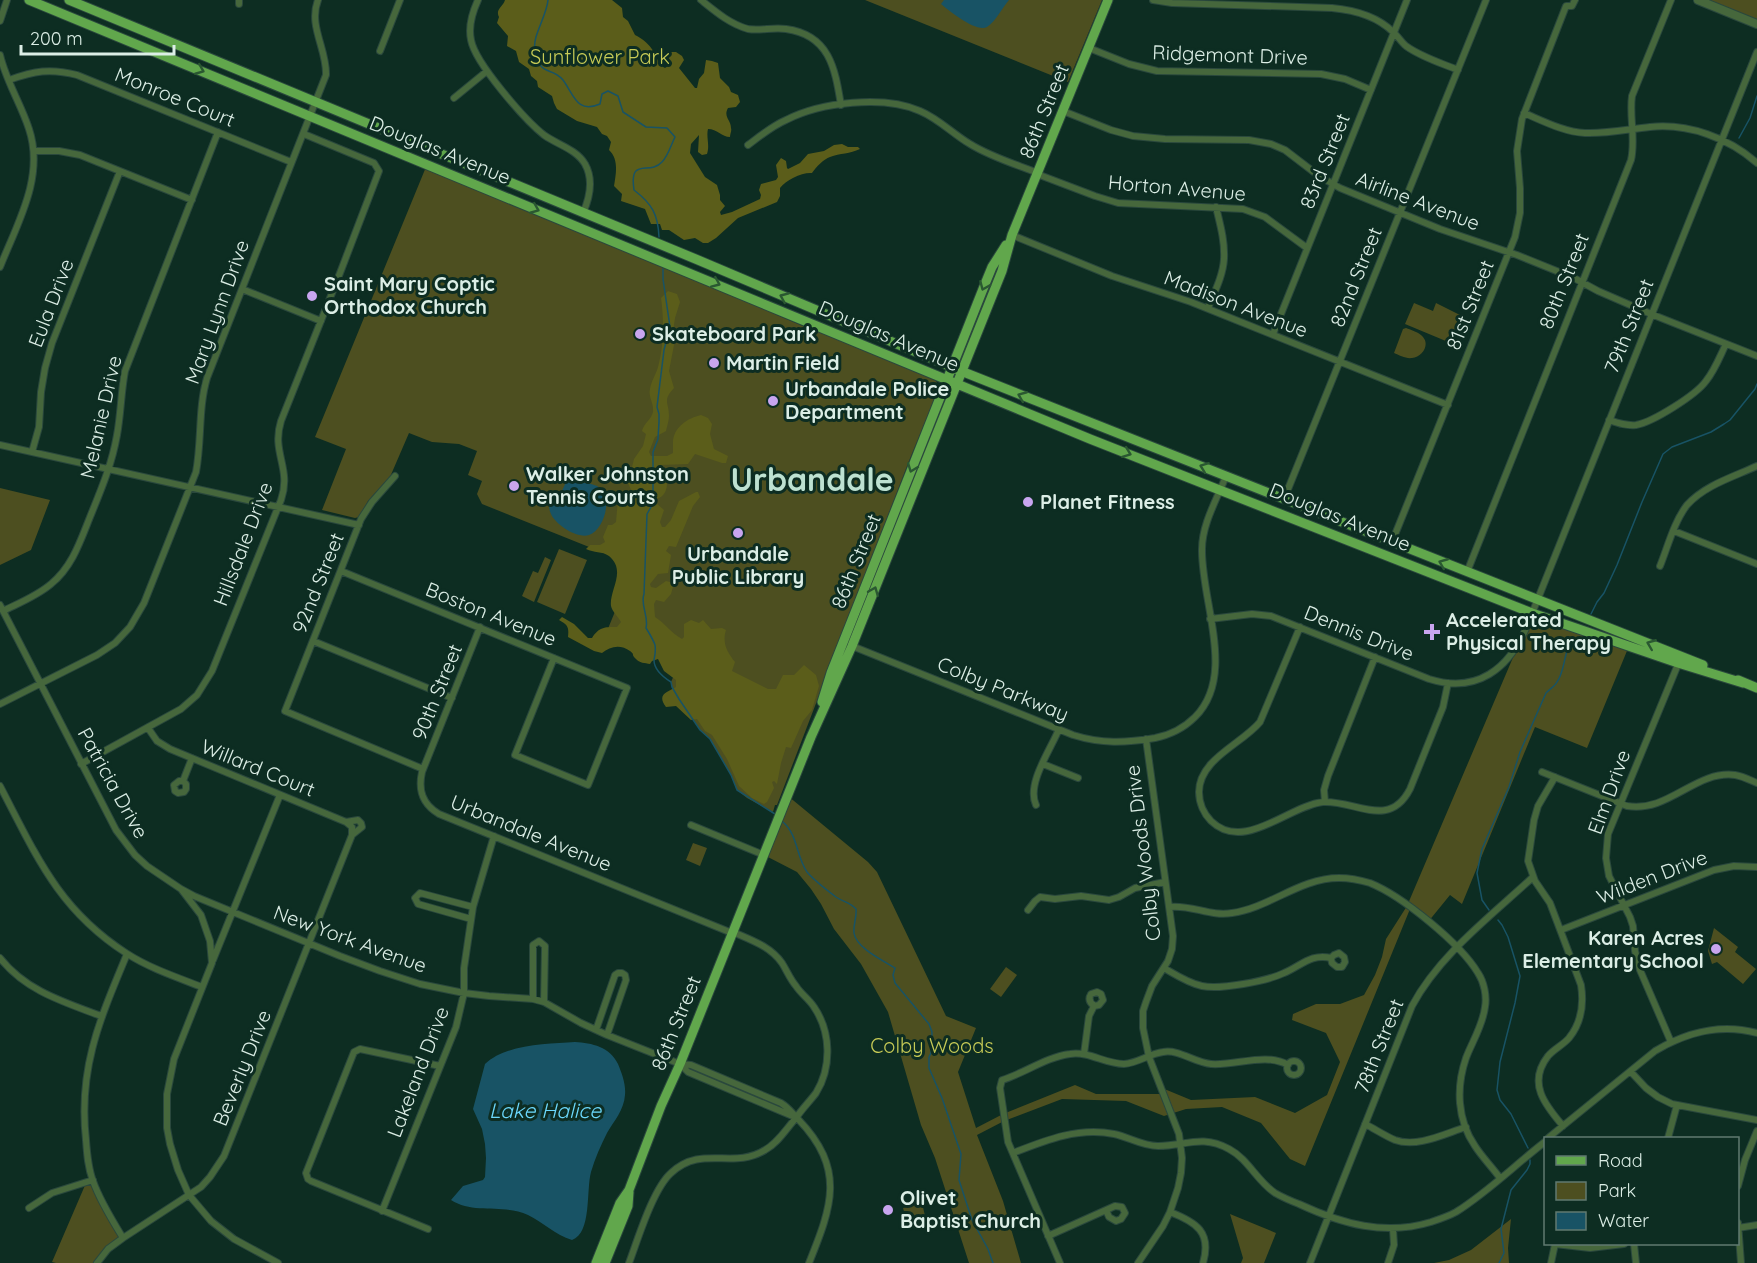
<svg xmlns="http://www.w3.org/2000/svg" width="1757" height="1263" font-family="Quicksand,sans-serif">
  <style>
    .green { fill: #4d4f20 }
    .forest { fill: #5b5d1a }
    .water { fill: #185365 }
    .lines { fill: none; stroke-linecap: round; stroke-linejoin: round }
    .stream { stroke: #185365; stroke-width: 1.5 }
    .minor-casing { stroke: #2a483d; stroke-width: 8 }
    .tertiary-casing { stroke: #2a483d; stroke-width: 10 }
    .primary-casing { stroke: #2a483d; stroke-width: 11 }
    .minor { stroke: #46673c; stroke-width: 6 }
    .tertiary { stroke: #46673c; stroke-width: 8 }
    .primary { stroke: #61a74c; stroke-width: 9 }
    .oneway { stroke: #2a5831 }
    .poi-dot { fill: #c8a5ef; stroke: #0d2d22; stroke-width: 2 }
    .labels { text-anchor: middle; stroke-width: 6; stroke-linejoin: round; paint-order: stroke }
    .street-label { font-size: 20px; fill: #dceee6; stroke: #0d2d22 }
    .park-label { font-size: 20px; fill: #c7cb56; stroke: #0d2d22 }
    .poi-label { font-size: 20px; font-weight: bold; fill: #dceee6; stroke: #0d2d22; text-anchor: start }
    .water-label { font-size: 21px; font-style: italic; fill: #6bd8fc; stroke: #0d2d22 }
    .town-label { font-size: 32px; font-weight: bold; fill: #bde1d1; stroke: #0d2d22 }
  </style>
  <rect width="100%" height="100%" fill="#0d2d22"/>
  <path class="green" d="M865,0H1102L1068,82Z
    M1698,0H1757V24Z
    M426,167L752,302L777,315L810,329L812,328C854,344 893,363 935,380C940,385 938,390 936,396L909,461L777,805H775L773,812L747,798L737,790L731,775L710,739L700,730L672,687L671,682L678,666L605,636L634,565L482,504L477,494L482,481L468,475L477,451L459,444L432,442L409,433L390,477L368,501L359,517L355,518L322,510L346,449L315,437Z
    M1414,303L1433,311L1436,303L1460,315L1456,325L1459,327L1453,344L1405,324Z
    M1406,328C1411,330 1419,332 1423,337C1430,345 1422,357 1412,358C1406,359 1399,355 1394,353L1403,329Z
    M0,488L50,500L31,550L0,565Z
    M559,549L587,560L565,614L537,602Z
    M545,557L551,560L534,602L522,596L533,571L538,573Z
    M1532,613L1629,646L1587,748L1535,727L1462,904L1450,895L1428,922L1410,909L1305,1166L1290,1159L1261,1123L1222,1107L1186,1109L1164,1116L1126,1101L1062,1099L1004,1121L977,1135L1003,1201L1021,1263H969L935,1158L921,1125L888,1012L861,964L834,929L821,904L811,889L797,872L764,855L788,796L868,862L877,872L946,1016L976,1028L958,1072L976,1128L1003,1114L1075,1085L1096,1094H1164L1162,1088L1191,1100L1255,1097L1295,1113L1327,1095L1340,1062L1326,1033L1292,1020L1293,1014L1316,1004H1340L1364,995L1375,975L1382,957L1386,939L1407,906Z
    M693,843L707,848L700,866L686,860Z
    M1714,928L1738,947L1735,952L1756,969L1743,984L1717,962L1712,964L1708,951Z
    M1006,967L1017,975L1001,997L990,989Z
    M93,1180L123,1238L97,1263H56L52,1262L86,1183Z
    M922,1203L926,1220L908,1225L903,1208Z
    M1230,1214L1276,1233L1264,1263H1241L1243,1258Z
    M1511,1219L1508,1248L1509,1263H1434L1449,1260L1471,1250Z"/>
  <path class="forest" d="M505,0H612L622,8L623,17L628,21L635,35C643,39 649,44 654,52C658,58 657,64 665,68L668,66V56L671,52H676L682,56L684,60L679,68L695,88H697L699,79L704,73L706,60L712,61L718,63L720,78L729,87L731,92L738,95L740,102L736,107L728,108C723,117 731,120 731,128C732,131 730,134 730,137C722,137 717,129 708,129C706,137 710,145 707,154L702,155L698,152L699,135L691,144L690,153L705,177L717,185L720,195V200L725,206L720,212L721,215L732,212L760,199L761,195L759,190L761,184L776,180L778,177L776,165L781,158L786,161L787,168L788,169L800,163L808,154L824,151L834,145L842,144L848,147H858L860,149C850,154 840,153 830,157C824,159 816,167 812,173C802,172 786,180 780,188V196L777,202L738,218L716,238L708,243H703L695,238L684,240L669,230H662L660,224H651L645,209L621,201L622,194L614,186C616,174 619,159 609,150L611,142L607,136L602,134L597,127L577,121L557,109L554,103L552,96L538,87L537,81L531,76L529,69L519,62L516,51L507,46L508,36L497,23L499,17C495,9 503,7 505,0Z
    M668,291L677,294L680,302L675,318L673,331L674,345L669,371L674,388C662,401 669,402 669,416C669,421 667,426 666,431L655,437L649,452L651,456H667L673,453C673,450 673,446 673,443C673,427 688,418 701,415L708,418L712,424L710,434L714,449L728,456L726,463H722L695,454L688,464L660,465L662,470L666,473C668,484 668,495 657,499L656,503L664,510L660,522L662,527H665L671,520L679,501L696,492H698L700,497L693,506L676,547L669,546L666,551L671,555L668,573L658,574L650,584L651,587L656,588L666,581L674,583L671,594L664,602L656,600L654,604L655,617C666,624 671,633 682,639L684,637V624L691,620L699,623L703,620L711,629L722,628L726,630C722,643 727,652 735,662L732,671L768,689H776L783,675H794L804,665L816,675L819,686L812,710L803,721L791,748L786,747L781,763L777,784L774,781L772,782L774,788L767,802L764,804L752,798L739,786L727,759L712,735L705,731L697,719L691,720L676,706L666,707C656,694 668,692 676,687V680L664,671L658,659L652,661L650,664C645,663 639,663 636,659C630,653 636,656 630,651C621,644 610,646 602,653L594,651L568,637C569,627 568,625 559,620L562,617L574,624L588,638H592C599,627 604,627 617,627L621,622C618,617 612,611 611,606C609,590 627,571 609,556C602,551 594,553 586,549L590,545H600L605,542L603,537L608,525H612L616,522L618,499L620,496L629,497L632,492L628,483L634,459L643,446L646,434L642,431C644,423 651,420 653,412C654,403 648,397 650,389C651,382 656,374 658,367C664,346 664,319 661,298Z"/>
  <path class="water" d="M944,0H1009C1002,8 996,21 987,27C977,33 949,11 941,4Z
    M569,480C578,483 593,482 600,488C613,498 604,530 589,535C577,539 555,524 551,514C548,508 549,502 550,496L554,494L561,493L566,482Z
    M575,1042C592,1043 610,1047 618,1064C622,1074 626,1084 625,1095C624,1110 614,1121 607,1133C601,1145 595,1158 591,1172C586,1190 592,1233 572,1240C555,1235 543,1222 528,1215C503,1203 474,1215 451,1200L463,1186L483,1180L485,1177L486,1158L485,1144L482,1129L473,1109L485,1064C506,1044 547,1044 575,1042Z"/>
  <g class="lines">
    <path class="stream" d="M548,0C547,15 532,37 535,49C540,79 551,65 563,80C574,95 577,114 600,104L602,94L608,91L618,96L623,112L646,127L667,128L675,137C671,145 668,156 662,162C649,176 629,156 634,190C652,204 658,214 659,237
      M1739,138L1750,118L1757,96
      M663,269V279L670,327L664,350L657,407L659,414V422L658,439L653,452V499L651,507L647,514L644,594C640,605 649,616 646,628C649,633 653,639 655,645C656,651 655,654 654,660C654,670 663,677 671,682L672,687L679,699L700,730L710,739L731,775L737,790L775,814
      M1591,614L1597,602L1604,593L1617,565L1642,502L1663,454L1672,447L1711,432L1724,424L1730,420L1755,389L1757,384
      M783,822C798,835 796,856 807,872C813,879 828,891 836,897C843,902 850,902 856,909C857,917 853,925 854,933C856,948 884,961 895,968L893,975L895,983L929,1024L932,1032L931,1053L929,1057V1068L942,1098L961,1154L959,1180L972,1220L988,1249L993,1263
      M1489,910L1482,900L1477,873L1482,849L1509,787L1520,752L1546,693C1550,689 1555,686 1557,682C1563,674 1564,660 1567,651L1566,648L1568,645L1579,642
      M1498,920L1502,925L1508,937L1520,976L1515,1003L1500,1062L1497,1090L1500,1100L1511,1114L1528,1148
      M1499,1263L1504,1253L1501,1229L1511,1190L1527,1170L1530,1164V1160"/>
    <defs>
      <path id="minor" d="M239,0V4
        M478,0C472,13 468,26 471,40C475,63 525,120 544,135C558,145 576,149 585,164C594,180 590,197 583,213
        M701,0C716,12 730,24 748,29C761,31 773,27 786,29C830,35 835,69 841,105
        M1153,0L1172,3L1332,8C1354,10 1377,16 1393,32C1398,36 1401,42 1406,46C1421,57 1441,63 1458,70
        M0,21L7,0
        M1089,48L1129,64L1157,71L1321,74L1345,79L1371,90
        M380,51L400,0
        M0,55C6,81 21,104 29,129C45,177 17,224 0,267
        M9,80C34,71 50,68 77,75L291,162
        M454,98L487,71
        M1063,111L1111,130L1133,136L1165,139L1249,140L1271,144L1285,150L1319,176L1340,188L1440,229L1517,255L1574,278L1598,291L1651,314L1757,356
        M1524,113C1543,121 1564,132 1585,133C1607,134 1629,129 1650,127C1688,123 1729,138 1757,163
        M748,145C760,136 772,126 786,120C821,102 884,95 920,111C939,119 953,134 970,144C991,157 1015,164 1038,173
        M34,151H59L80,155L192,200
        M1037,174L1095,196L1118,203L1243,209L1265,217L1307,248
        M1012,235L1112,276L1191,302L1448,405
        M242,289L321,321
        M1208,308C1214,293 1223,276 1224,259C1225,241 1220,224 1216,207
        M1273,334L1407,0
        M1609,420C1618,423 1626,426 1636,425C1653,422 1696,395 1706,381C1715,370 1720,356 1726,344
        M0,445L359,525
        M32,452L39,427L41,392L45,368L52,343L120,171
        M395,476L372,502L361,519L285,711L423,769
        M1284,499L1486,0
        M1674,531L1757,564
        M1392,542L1515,237L1520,213V188L1517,151L1522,119L1566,6H1572L1575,0
        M1660,566C1668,546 1674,522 1687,505C1705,485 1733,477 1757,466
        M341,571L627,688L588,785L515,755L554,658
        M1467,572L1631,160C1636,139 1629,117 1632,96L1671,0
        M0,605L116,830L135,855L147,866L181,889L201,915L210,941L212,963L174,1059L167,1094V1128L170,1144L178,1170L189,1195L211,1221L234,1239L278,1263
        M3,611C19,603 37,596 51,584C72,567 80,542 90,517C101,490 112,464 117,435C121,413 121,392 125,371L218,132
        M1210,619L1252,614L1271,616L1429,679C1477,694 1509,669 1527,626L1757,52
        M480,627L422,772C418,790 422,804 439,814L732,933
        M1300,627L1260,722C1242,744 1199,759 1199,792C1199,803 1204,814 1211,821C1244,853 1288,806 1323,802C1355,800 1389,830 1410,789L1443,707L1448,683
        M313,641L452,698
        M852,646L1073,735C1102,744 1125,743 1155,738C1170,735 1184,728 1195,717C1237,675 1201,602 1202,549C1202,524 1217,499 1226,476
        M0,704L97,655L115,643L130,627L144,603L196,472C202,440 198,408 207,378L326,75C327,49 308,26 318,0
        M148,728L157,741L170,749L346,822L358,820L361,823L362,827L352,835
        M81,764L181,709L197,695L212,671L281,500C292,468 271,453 281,421L340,273L379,171L374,163L304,134
        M1043,764L1078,778
        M1542,772L1627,806C1669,813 1695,770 1735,775C1742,776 1750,780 1757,783
        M1555,777L1538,806L1534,820L1528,861L1535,881L1550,903L1581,985C1584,1004 1582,1022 1569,1038C1563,1045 1554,1049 1548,1056C1527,1083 1545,1105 1563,1126
        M183,781H179L174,785L175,791L178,793L184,792L186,789V784L183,781L192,758
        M0,786C36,855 58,909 126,953C149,968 176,977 202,987
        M1325,802L1324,790L1328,776L1375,657
        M1036,805C1026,784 1051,749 1059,729
        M691,825L764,855
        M181,889L194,896L340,956L380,971L420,984L464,993L489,996L533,999L544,1002L581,1023L607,1035L680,1064L691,1065L781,1103C789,1108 792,1113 798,1119C846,1169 832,1206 809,1263
        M1169,907C1191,904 1210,917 1232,913C1269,908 1300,878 1339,878C1349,878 1360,880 1370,883C1402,896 1460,943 1478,973C1484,982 1487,996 1485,1007C1483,1025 1472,1042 1466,1058C1456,1087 1457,1120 1475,1146C1482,1157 1492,1167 1500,1178
        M1028,910L1035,901L1040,897L1055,899L1081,896L1109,900L1119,897L1135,888L1165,882
        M471,919L418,904L415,898L420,893L473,907
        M1561,930L1714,870L1734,866L1757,867
        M0,958C26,991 64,1002 101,1016
        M213,960L280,795
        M1164,968C1176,975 1188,983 1202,986C1220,990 1267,981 1284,973C1301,966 1311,953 1331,958L1334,955L1339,953L1344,957L1345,962L1342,967H1337L1332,963L1331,958
        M533,999V945L539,941L545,946L544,1002
        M596,1030L615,975L618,973H622L625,975L626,980L607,1035
        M1671,1042L1640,970L1635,951L1633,926L1630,917L1609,876L1606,858L1608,834L1679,662
        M1084,1054L1089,1016L1094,1006L1099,1005L1103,1000L1101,994L1097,992L1091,994C1088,999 1090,1003 1094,1006
        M1287 1068a7 7 0 1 1 14 0a7 7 0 1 1-14 0Z
        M680,1064L688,1072L795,1117
        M1631,1072L1646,1088L1658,1097L1672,1104L1757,1120
        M1365,1124C1375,1129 1385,1136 1395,1140C1417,1148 1444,1134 1466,1127
        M1548,1138L1655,1051C1687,1032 1720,1023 1757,1033
        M1668,1138L1677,1105
        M1013,1153C1046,1140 1078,1127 1114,1134C1129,1137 1142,1146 1158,1146C1186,1146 1201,1134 1229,1149C1248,1159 1257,1181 1275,1193C1282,1197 1291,1201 1299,1204C1342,1224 1385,1236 1431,1222C1440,1219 1449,1216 1456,1212C1488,1192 1516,1164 1546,1141
        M1738,1186L1745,1160L1757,1131
        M29,1208L52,1193L93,1180
        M382,1211L456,1027L464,993V968L473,907L494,836
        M1170,1212C1196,1222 1212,1232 1203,1263
        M1738,1223L1741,1263
        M1738,1228L1757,1225
        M428,1229L311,1181L308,1179L306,1173L354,1052L360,1049L440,1066
        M1048,1236L1115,1206L1122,1207L1125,1213L1121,1219L1116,1221L1109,1217L1106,1210
        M123,1238C112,1220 100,1201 93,1181C88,1168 87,1154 86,1140C78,1068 100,1019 127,954
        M1555,1244L1590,1248L1624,1244
        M1634,1244L1636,1263
        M97,1263L108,1249L123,1238L201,1187L210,1177L224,1156L352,835V827L346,822
        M629,1263C638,1239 653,1189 671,1173C702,1144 733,1170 765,1150C778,1143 786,1129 796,1118C802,1109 810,1101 816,1093C832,1067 831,1032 814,1007C809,999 801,994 796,986C790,979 787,971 782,963C770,946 751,940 733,932
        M1060,1263L1008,1142L1000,1088L1002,1080C1025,1073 1046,1057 1070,1054C1089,1051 1105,1064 1124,1064C1138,1063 1149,1054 1163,1052C1179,1049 1195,1063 1211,1064C1236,1066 1266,1052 1288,1065
        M1138,1263L1163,1226L1170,1212L1178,1188L1181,1173L1182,1158L1179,1134L1149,1057L1143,1028V1011L1146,1002L1152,986L1168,961L1172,949L1173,936L1146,739
        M1310,1263L1412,1006C1439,955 1491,916 1533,877
        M1388,1263L1394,1245L1393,1229
        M1551,1263L1555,1244"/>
      <path id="tertiary" d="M1698,0L1757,24"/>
      <path id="primary" d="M29,0L1090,439L1532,613L1678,663L1743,683
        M69,0L698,260L961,371L1703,665
        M1738,680L1757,688
        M822,702L831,673L983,289L992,267L1006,245
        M596,1263L620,1203L629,1190L661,1106L680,1064L811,737L852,646L1002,271L1012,235L1108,0
        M605,1263L628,1206L629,1192"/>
    </defs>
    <use href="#minor" class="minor-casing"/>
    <use href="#tertiary" class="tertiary-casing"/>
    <use href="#primary" class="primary-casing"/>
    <use href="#minor" class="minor"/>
    <use href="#tertiary" class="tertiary"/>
    <use href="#primary" class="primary"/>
  </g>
  <defs><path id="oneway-chevron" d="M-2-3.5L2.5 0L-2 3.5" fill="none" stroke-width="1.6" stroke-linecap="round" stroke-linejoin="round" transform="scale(1.5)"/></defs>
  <g class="oneway">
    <use href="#oneway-chevron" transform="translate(200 70) rotate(22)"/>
    <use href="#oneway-chevron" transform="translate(535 209) rotate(22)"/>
    <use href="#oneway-chevron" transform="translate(716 283) rotate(23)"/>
    <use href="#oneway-chevron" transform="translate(984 286) rotate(113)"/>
    <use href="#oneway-chevron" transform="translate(784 297) rotate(-157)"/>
    <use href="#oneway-chevron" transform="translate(1022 396) rotate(-158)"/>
    <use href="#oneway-chevron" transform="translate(1127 453) rotate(21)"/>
    <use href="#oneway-chevron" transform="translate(1204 467) rotate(-159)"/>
    <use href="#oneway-chevron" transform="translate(912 468) rotate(111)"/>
    <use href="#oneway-chevron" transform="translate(1443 563) rotate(-158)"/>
    <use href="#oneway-chevron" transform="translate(874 591) rotate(-68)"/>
    <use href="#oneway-chevron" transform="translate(1651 644) rotate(-158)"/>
  </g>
  <g class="poi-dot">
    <circle cx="312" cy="296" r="6"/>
    <circle cx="640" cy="334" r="6"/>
    <circle cx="714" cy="363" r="6"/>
    <circle cx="773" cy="401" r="6"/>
    <circle cx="514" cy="486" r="6"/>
    <circle cx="1028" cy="502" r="6"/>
    <circle cx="738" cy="533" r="6"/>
    <path d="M1429 623h6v6h6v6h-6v6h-6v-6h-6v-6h6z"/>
    <circle cx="1716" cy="949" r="6"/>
    <circle cx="888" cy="1210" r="6"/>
  </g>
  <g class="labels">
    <g class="street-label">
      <text transform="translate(1230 55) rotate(2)" y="7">Ridgemont Drive</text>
      <text transform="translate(175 97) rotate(22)" y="7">Monroe Court</text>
      <text transform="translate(1044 111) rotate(-68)" y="7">86th Street</text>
      <text transform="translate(440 150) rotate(22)" y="7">Douglas Avenue</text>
      <text transform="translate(1325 161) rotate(-68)" y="7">83rd Street</text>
      <text transform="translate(1177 188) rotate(5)" y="7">Horton Avenue</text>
      <text transform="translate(1418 201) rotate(21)" y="7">Airline Avenue</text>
      <text transform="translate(1356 277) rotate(-68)" y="7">82nd Street</text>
      <text transform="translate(1564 281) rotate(-68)" y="7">80th Street</text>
      <text transform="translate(51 303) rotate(-69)" y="7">Eula Drive</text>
      <text transform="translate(1236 304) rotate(21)" y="7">Madison Avenue</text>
      <text transform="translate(1470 305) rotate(-68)" y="7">81st Street</text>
      <text transform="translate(217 312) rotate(-70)" y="7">Mary Lynn Drive</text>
      <text transform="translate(1629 326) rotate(-68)" y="7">79th Street</text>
      <text transform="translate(889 336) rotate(23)" y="7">Douglas Avenue</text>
      <text transform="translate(101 417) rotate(-77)" y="7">Melanie Drive</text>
      <text transform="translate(1340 517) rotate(22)" y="7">Douglas Avenue</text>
      <text transform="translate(243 544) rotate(-69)" y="7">Hillsdale Drive</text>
      <text transform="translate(856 561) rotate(-68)" y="7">86th Street</text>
      <text transform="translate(318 583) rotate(-68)" y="7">92nd Street</text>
      <text transform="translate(491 614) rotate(22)" y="7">Boston Avenue</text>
      <text transform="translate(1359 633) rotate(22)" y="7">Dennis Drive</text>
      <text transform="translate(1003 689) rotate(22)" y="7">Colby Parkway</text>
      <text transform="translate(437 692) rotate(-68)" y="7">90th Street</text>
      <text transform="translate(258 768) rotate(22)" y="7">Willard Court</text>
      <text transform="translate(113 783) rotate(61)" y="7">Patricia Drive</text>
      <text transform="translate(1609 792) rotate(-70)" y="7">Elm Drive</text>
      <text transform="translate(531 833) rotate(22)" y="7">Urbandale Avenue</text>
      <text transform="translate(1143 853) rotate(-97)" y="7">Colby Woods Drive</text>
      <text transform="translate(1652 877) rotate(-21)" y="7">Wilden Drive</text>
      <text transform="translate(350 939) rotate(20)" y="7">New York Avenue</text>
      <text transform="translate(676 1023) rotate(-68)" y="7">86th Street</text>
      <text transform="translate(1379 1046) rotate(-68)" y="7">78th Street</text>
      <text transform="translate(242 1068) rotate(-68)" y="7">Beverly Drive</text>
      <text transform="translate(418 1072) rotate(-69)" y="7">Lakeland Drive</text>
    </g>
    <g class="park-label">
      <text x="600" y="64">Sunflower Park</text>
      <text x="932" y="1053">Colby Woods</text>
    </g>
    <g class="poi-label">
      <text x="324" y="291">Saint Mary Coptic<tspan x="324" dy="23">Orthodox Church</tspan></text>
      <text x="652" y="341">Skateboard Park</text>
      <text x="726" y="370">Martin Field</text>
      <text x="785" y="396">Urbandale Police<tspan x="785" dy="23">Department</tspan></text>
      <text x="526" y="481">Walker Johnston<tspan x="526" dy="23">Tennis Courts</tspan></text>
      <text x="1040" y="509">Planet Fitness</text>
      <text x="738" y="561" text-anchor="middle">Urbandale<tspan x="738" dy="23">Public Library</tspan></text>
      <text x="1446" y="627">Accelerated<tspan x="1446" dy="23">Physical Therapy</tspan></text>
      <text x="1704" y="945" text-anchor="end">Karen Acres<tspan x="1704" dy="23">Elementary School</tspan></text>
      <text x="900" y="1205">Olivet<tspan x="900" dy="23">Baptist Church</tspan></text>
    </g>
    <g class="water-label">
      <text x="545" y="1118">Lake Halice</text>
    </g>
    <g class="town-label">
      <text x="812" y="491">Urbandale</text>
    </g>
  </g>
  <rect x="1544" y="1137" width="195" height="108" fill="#0d2d22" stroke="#607a70" stroke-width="1.5"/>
  <rect x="1556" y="1156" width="30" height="9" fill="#61a74c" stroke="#607a70" stroke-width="1.5"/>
  <text x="1598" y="1167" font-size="18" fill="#dceee6">Road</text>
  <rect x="1556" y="1182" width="30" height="18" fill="#4d4f20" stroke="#607a70" stroke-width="1.5"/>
  <text x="1598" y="1197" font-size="18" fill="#dceee6">Park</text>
  <rect x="1556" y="1212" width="30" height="18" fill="#185365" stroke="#607a70" stroke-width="1.5"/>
  <text x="1598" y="1227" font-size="18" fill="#dceee6">Water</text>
  <path d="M21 45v9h153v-9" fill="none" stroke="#dceee6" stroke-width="3"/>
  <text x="30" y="45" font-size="18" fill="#dceee6" stroke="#0d2d22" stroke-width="4.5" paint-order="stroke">200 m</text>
</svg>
